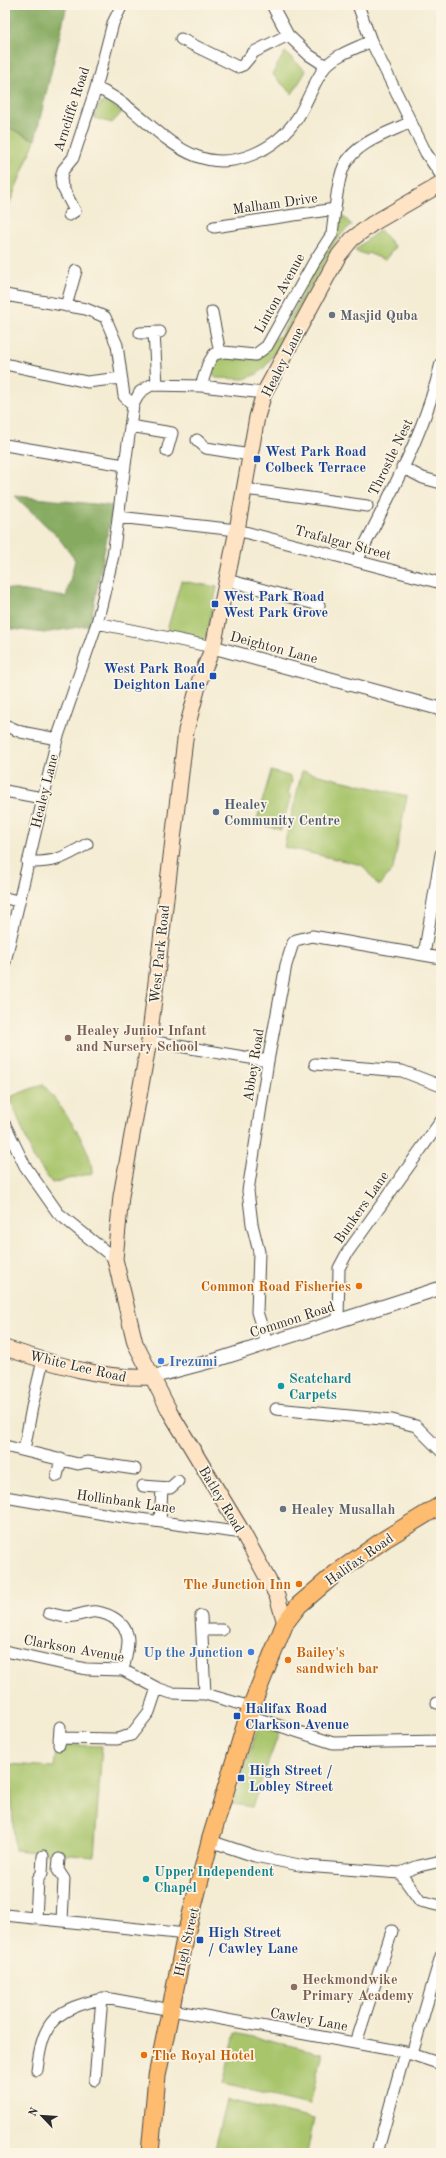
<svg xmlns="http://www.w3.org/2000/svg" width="446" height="2158" font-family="'Old Standard TT',serif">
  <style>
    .green { fill: #a8c56c; stroke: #6a784c }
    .forest { fill: #86aa60; stroke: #586a46 }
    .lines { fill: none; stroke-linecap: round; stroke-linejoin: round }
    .minor-casing { stroke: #494844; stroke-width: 13 }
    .tertiary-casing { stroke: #494844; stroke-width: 15 }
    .secondary-casing { stroke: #494844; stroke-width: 17 }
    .primary-casing { stroke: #494844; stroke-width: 19 }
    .minor { stroke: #fff; stroke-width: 11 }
    .tertiary { stroke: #fff; stroke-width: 13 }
    .secondary { stroke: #fee4c5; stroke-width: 15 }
    .primary { stroke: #fdbc6f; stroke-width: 17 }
    .worship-dot { fill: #6b7280; stroke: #fcf5e5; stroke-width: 1.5 }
    .transit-dot { fill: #1a4fb4; stroke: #fcf5e5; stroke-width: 1.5 }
    .service-dot { fill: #5c6f8a; stroke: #fcf5e5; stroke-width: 1.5 }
    .education-dot { fill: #8d6e63; stroke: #fcf5e5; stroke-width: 1.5 }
    .food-dot { fill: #e8710a; stroke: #fcf5e5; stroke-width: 1.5 }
    .shop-dot { fill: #3f7fe0; stroke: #fcf5e5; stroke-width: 1.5 }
    .culture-dot { fill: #0f9aa8; stroke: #fcf5e5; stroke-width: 1.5 }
    .labels { text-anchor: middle; stroke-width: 3.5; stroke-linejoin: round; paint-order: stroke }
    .street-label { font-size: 14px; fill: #2b2b2b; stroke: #fcf5e5 }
    .worship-label { font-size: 14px; font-weight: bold; fill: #5b616d; stroke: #fcf5e5; text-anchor: start }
    .transit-label { font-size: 14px; font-weight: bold; fill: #164399; stroke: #fcf5e5; text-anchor: start }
    .service-label { font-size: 14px; font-weight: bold; fill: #4e5e75; stroke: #fcf5e5; text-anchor: start }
    .education-label { font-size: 14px; font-weight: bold; fill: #785e54; stroke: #fcf5e5; text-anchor: start }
    .food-label { font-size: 14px; font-weight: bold; fill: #c56008; stroke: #fcf5e5; text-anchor: end }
    .shop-label { font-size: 14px; font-weight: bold; fill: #366cbe; stroke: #fcf5e5; text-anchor: start }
    .culture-label { font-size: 14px; font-weight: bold; fill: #0d838f; stroke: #fcf5e5; text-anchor: start }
  </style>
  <rect width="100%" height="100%" fill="#fcf5e5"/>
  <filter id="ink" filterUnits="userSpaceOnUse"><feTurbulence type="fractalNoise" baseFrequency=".025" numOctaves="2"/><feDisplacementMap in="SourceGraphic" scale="8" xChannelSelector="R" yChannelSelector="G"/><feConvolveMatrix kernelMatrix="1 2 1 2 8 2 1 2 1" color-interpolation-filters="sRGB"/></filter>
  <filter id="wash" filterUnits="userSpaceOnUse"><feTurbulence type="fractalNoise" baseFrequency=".012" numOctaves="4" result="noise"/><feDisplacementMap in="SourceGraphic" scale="16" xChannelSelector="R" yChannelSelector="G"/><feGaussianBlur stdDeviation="0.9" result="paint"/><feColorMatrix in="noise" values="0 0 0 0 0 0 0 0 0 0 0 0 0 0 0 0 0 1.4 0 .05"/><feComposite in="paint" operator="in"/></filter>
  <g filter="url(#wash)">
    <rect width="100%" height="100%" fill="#f4ecd3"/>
    <path class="green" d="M285,52L306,71L292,94L272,74Z
      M106,101L122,112L112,123L94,118L99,105Z
      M5,126L35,140L5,215Z
      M339,212L352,225L344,231L332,248L277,349L265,367L257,374L244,379L216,378L211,370C219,351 229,357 246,359L281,335L313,274Z
      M380,230L395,247L385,260L368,253L367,255L354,250Z
      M181,581L217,587L207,635L206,639L201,641L166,634Z
      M271,771L289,776L292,780L288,794L291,795L281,830L256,823Z
      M302,771L407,796L393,869L379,886L362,865L284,847Z
      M43,1084C59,1105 93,1146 92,1173L52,1183L33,1157L10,1097Z
      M258,1727L279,1733L252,1807L233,1804Z
      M67,1745L102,1746L94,1857L15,1850L9,1764L54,1767L56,1751H62Z
      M235,2033L322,2053L310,2104L223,2084Z
      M227,2100L314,2119L307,2153H214Z"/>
    <path class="forest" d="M5,5H67L35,140L5,126Z
      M15,496L113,506L90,625L44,633L5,628V588L66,597L75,560L58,537Z"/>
  </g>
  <g filter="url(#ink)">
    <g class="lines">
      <defs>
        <path id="minor" d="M272,5L288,35L309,55L326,66
          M358,5L371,41L426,153L441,175
          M181,39L238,67L243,65L254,52L288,35
          M96,88C134,103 158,141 196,156C234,171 277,149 298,117C307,103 316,77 326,66C337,54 357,48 371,41
          M69,215L75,211L62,186L61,178L63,170L73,158L96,88L113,23L122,5
          M214,227L335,209C337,195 338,179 344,166C356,142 388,133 411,122
          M5,295L86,309L105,317L117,345L124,396L133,405
          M66,306L76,271
          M212,312L220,353
          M154,332L157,385
          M140,333L160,332
          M5,364L87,382L121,378
          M201,386L208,364L214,354L224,352L255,355L267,346L314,262L332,234L335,209
          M130,426L172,433L167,451
          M197,440L206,448L250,455
          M5,445L124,465
          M402,467L423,478L441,483
          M245,489L367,506
          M118,517L237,530L441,583
          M357,561C388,497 425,434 441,363
          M227,580L319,605
          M97,623L213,647
          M5,725L21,732L57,739
          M5,791L42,798
          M27,862C54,863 64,858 87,844
          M5,898L18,901
          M424,955L441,854
          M5,962L57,739L97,623L113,556L133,405L140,392L151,385L201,386L264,393
          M149,1041L268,1061
          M315,1064L402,1071L441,1086
          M5,1125L25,1166L58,1213L115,1259
          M338,1321L339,1268L347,1253L441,1121
          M267,1343L257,1312L259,1252L252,1224L248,1191L268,1061L286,965L293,943L296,940L312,936L441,958
          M276,1409L392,1420L416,1426L441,1451
          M5,1446L78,1464L87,1462L135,1469
          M24,1450L32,1407L43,1360
          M57,1476L61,1459
          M143,1486L170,1488L178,1481
          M5,1497L110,1515L243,1533
          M160,1522L162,1489
          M49,1613C72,1620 70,1616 91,1612C97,1611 107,1614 112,1617C135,1630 128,1648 123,1670
          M201,1616L205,1694
          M202,1630H222
          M5,1651L86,1669L123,1670L157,1688L171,1693L205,1694L251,1707
          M437,1703L441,1702
          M249,1716L333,1743L441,1741
          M59,1738L117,1739L131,1735L149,1712L157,1688
          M59,1745L60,1727
          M210,1841L255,1856L304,1866L400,1873L419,1866L441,1861
          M59,1859L58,1870L64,1879L62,1921
          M400,1873L420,1901L441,1906
          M5,1915L186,1934
          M36,1919L38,1879L42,1873L43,1856
          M356,2043L392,1931
          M412,2054L441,1956
          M37,2070C43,2019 55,2010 105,1998L405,2052L441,2064
          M95,2080L102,1998
          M377,2153L405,2052"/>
        <path id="tertiary" d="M213,647L441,709
          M152,1377L216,1360L441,1288"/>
        <path id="secondary" d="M5,1348C52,1363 102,1380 152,1377
          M285,1623L277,1596L243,1533L170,1412L135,1343L115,1259L121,1196L149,1041L186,731L200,679L213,647L237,530L257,417L264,393L339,255L352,239L372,224L441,184"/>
        <path id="primary" d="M150,2153L157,2076L186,1934L210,1841L251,1707L285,1623L299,1605L335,1574L385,1539L441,1505"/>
      </defs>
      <use href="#minor" class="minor-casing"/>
      <use href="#tertiary" class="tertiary-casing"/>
      <use href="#secondary" class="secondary-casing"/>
      <use href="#primary" class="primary-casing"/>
      <use href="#minor" class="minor"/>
      <use href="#tertiary" class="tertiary"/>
      <use href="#secondary" class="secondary"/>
      <use href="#primary" class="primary"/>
    </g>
  </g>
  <g class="worship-dot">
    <circle cx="332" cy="315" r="4"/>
    <circle cx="283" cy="1509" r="4"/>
  </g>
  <g class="transit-dot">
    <rect x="253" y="455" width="8" height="8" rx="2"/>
    <rect x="211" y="600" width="8" height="8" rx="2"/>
    <rect x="209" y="672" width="8" height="8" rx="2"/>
    <rect x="233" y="1712" width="8" height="8" rx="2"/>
    <rect x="237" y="1774" width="8" height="8" rx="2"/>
    <rect x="196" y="1936" width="8" height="8" rx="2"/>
  </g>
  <circle class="service-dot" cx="216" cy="812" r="4"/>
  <g class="education-dot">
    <circle cx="68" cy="1038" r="4"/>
    <circle cx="294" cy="1987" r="4"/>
  </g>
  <g class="food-dot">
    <circle cx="359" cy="1286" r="4"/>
    <circle cx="299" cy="1584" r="4"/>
    <circle cx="288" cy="1660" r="4"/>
    <circle cx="144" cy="2055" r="4"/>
  </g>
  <g class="shop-dot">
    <circle cx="161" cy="1361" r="4"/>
    <circle cx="251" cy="1652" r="4"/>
  </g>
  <g class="culture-dot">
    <circle cx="281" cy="1386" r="4"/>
    <circle cx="146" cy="1879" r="4"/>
  </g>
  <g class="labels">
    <g class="street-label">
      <text transform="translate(71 109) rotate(-72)" y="5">Arncliffe Road</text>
      <text transform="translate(275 203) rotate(-8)" y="5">Malham Drive</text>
      <text transform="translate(279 293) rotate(-61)" y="5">Linton Avenue</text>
      <text transform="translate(282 362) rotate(-63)" y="5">Healey Lane</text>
      <text transform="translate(390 457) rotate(-64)" y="5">Throstle Nest</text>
      <text transform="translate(343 542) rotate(15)" y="5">Trafalgar Street</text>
      <text transform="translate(274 647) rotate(15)" y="5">Deighton Lane</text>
      <text transform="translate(44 791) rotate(-76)" y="5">Healey Lane</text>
      <text transform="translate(159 954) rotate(-84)" y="5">West Park Road</text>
      <text transform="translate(253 1065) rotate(-81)" y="5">Abbey Road</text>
      <text transform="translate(361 1207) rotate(-55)" y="5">Bunkers Lane</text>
      <text transform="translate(292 1319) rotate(-18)" y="5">Common Road</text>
      <text transform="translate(78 1366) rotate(13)" y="5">White Lee Road</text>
      <text transform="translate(222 1499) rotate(59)" y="5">Batley Road</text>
      <text transform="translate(126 1501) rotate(8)" y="5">Hollinbank Lane</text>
      <text transform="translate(359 1559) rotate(-35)" y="5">Halifax Road</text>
      <text transform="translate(74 1648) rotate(10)" y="5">Clarkson Avenue</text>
      <text transform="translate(186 1942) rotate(-77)" y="5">High Street</text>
      <text transform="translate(309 2019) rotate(10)" y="5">Cawley Lane</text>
    </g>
    <g class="worship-label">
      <text x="340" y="320">Masjid Quba</text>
      <text x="291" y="1514">Healey Musallah</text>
    </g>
    <g class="transit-label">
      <text x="265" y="456">West Park Road<tspan x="265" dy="16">Colbeck Terrace</tspan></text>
      <text x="223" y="601">West Park Road<tspan x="223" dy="16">West Park Grove</tspan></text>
      <text x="205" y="673" text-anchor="end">West Park Road<tspan x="205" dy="16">Deighton Lane</tspan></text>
      <text x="245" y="1713">Halifax Road<tspan x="245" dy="16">Clarkson Avenue</tspan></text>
      <text x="249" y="1775">High Street /<tspan x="249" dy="16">Lobley Street</tspan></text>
      <text x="208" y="1937">High Street<tspan x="208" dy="16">/ Cawley Lane</tspan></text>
    </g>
    <g class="service-label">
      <text x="224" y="809">Healey<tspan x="224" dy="16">Community Centre</tspan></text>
    </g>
    <g class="education-label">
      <text x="76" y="1035">Healey Junior Infant<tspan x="76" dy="16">and Nursery School</tspan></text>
      <text x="302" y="1984">Heckmondwike<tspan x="302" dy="16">Primary Academy</tspan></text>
    </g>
    <g class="food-label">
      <text x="351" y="1291">Common Road Fisheries</text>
      <text x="291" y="1589">The Junction Inn</text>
      <text x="296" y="1657" text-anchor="start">Bailey's<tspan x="296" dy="16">sandwich bar</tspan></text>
      <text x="152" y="2060" text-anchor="start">The Royal Hotel</text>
    </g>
    <g class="shop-label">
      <text x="169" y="1366">Irezumi</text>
      <text x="243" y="1657" text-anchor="end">Up the Junction</text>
    </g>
    <g class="culture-label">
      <text x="289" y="1383">Scatchard<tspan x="289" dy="16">Carpets</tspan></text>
      <text x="154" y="1876">Upper Independent<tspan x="154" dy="16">Chapel</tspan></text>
    </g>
  </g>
  <rect width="446" height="2158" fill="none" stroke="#fcf5e5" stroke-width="20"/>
  <g transform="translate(42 2116) rotate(295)" stroke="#fcf5e5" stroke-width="3" paint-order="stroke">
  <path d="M0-3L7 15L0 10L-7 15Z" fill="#2b2b2b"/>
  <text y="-6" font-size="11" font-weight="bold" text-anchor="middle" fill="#2b2b2b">N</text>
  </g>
</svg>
